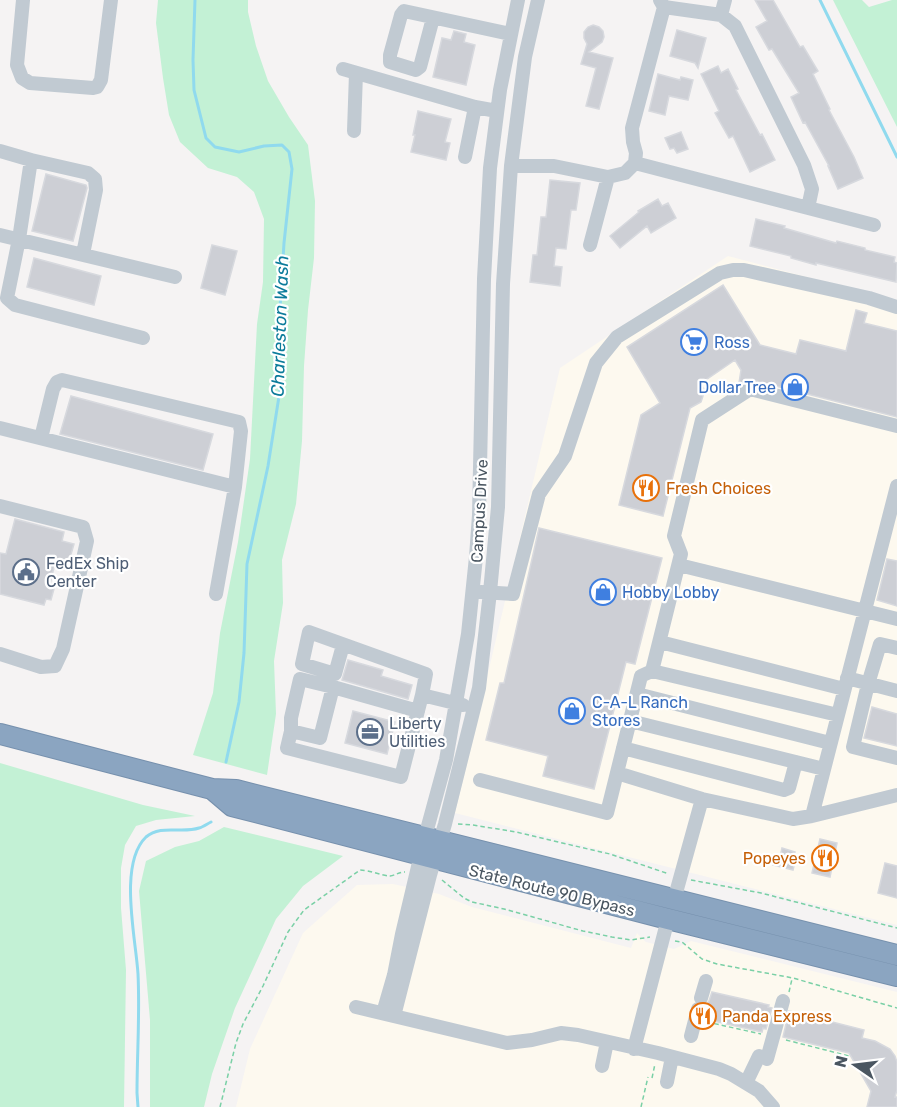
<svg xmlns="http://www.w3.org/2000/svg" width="897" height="1107" font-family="Rubik,sans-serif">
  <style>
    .commercial { fill: #fdf9ef }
    .green { fill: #c3f1d5 }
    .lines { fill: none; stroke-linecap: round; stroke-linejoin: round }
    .stream { stroke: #90daee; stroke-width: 3 }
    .building { fill: #cdcfd5; stroke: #d7d9de; stroke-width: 1.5 }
    .highway-casing { stroke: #7690ad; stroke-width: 22 }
    .path { stroke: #7ad0a6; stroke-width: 1.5; stroke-dasharray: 4.5 3; stroke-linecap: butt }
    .minor { stroke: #c1cad2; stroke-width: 14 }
    .highway { stroke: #8ba5c1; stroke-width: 20 }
    .labels { text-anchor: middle; stroke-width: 4.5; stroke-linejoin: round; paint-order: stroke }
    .shop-label { font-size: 16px; fill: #366cbe; stroke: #fff; text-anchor: start }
    .food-label { font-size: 16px; fill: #c56008; stroke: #fff; text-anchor: start }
    .street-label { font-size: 16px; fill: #4a5661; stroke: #fff }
    .service-label { font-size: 16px; fill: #4e5e75; stroke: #fff; text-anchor: start }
    .water-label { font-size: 18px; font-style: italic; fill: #0c7c9b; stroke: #fff }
  </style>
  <rect width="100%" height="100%" fill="#f5f3f3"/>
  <path class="commercial" d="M728,256L897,301V925L455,813L560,368Z
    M393,884L439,894L472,907L631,948L637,933L646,942L674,949L691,941L897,992V1107H236L250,1049L303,933L357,885Z"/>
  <path class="green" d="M158,0H248V12L256,46L268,81L289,117L308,145L315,201L314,258L308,310L304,366L302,441L296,504L282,560L283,603L274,661L276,714L267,775L193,755L213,693L220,633L238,542L250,459L257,324L263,282L264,219L254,192L237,177L208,168L180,142L169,115L163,78L156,23Z
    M833,0H862L869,7L892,0H897V127Z
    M0,763L143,805L195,816L156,820L136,826L125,845L121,868V908L126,970L124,1107H0Z
    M224,827L343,856L303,886L276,919L235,1008L212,1074L204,1107H150V1020L139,891L146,861L175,847L199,841Z"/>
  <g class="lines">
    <path class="stream" d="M195,0L193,60L194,90L206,138L215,147L239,152L264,146L282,145L289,152L292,169L284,243L279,325L280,390L268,466L247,564L244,653L239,702L226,762
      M820,0L897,157
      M138,1107L137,1093C137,1054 140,1014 138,974C136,939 118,864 146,837C161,824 182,834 199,828C203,827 207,824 211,822"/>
  </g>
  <path class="building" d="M755,0H773L800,47L803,46L818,71L813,74L830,109L829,110L854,157L863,178L838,189L828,166H829L805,122L803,123L791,97L799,93L772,49L769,50L756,27L767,21Z
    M593,25L599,27L603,31L604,37L602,42L589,52L613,58L599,109L586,106L596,68L581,64L587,44L584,38V32L588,27Z
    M677,30L706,38L698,68L695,63L670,56Z
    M454,31L466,34L464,42L475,45L466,85L433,77L442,38L451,40Z
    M718,66L721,73L728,69L738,89L736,90L760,135L762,134L775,160L750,172L733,136L729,138L715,113L719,111L701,74Z
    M658,74L680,80L681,77L693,80L688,100L669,96L665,115L649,111Z
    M418,111L451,119L445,142L450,143L446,160L411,152L415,135H413Z
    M681,132L688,149L677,153L674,148L670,149L665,138Z
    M46,174L86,185L87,188L73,241L32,231Z
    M550,180L580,183L576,210H571L566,249L556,248L554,266L562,267L560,286L530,282L533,255H537L541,217H546Z
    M658,199L662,206L668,203L676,218L651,233L647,226L620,248L610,236L639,212L638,211Z
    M756,219L785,226L784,228L836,243L837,241L865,248V250L895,257L894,262L897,263L896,282L816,263V265L791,258V256L750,246Z
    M212,245L237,251L225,295L201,288Z
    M34,258L101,276L94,305L27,287Z
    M723,285L760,345L796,354L800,340L846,351L856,310L867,313L864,323L897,331V417L752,380H748L742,383H739L741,370L735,360L700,384L705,390L701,402L690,408L663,516L619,505L641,415L660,403L627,347Z
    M71,396L213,434L203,470L60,434Z
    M15,519L64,532L62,541L74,544L70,558L62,561L56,559L50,584L55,585L51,600L46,599L44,605L0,594V553L6,554Z
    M539,528L662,558L635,664L626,662L594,789L543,776L548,756L486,740L500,683H504Z
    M887,559L897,561V606L877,600Z
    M348,660L383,670L381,676L412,685L408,699L342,680Z
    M872,707L897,714V746L864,738Z
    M353,711L395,722L387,754L345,743Z
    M820,839L837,843L830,877L812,873Z
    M782,848L795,852L793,858H796L793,870L773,865L775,856L780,857Z
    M885,863L897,866V898L878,893Z
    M712,992L769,1005L768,1007L772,1008L766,1029L763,1028L762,1032L705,1019L707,1011L706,1005L709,1001Z
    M789,1011L864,1030L862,1038L875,1041L890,1049L895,1056L897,1062V1090L895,1097H897V1107H867L871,1091L849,1053L783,1037Z"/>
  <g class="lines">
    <defs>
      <path id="highway" d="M0,734L212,789L236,790L897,955
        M212,789L232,806L668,919L897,976"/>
    </defs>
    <use href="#highway" class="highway-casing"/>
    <path class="path" d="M458,824L473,825L516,832L588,849L610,854L669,874
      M442,880L464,898L472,902L504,909L583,931L612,937L631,940L650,937
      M691,880L761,893L897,928
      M675,941L682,942L702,959L717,964L793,978L897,1008
      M789,992L792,979
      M707,1022L761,1034
      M786,1040L849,1056
      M652,1078L655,1064
      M220,1107L236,1043L243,1024L263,986L288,932L304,910L360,870C369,870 383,876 390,876C396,875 399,872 405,872
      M641,1107L648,1077"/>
    <path class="minor" d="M23,0L17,65L22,78L30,83L93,88L97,87L101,80L111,0
      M664,7L721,15L735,26L804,165L812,189L808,208
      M721,15L725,0
      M433,18L420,67L416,70L390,62V55L401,15L404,11L510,34
      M343,69L475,107L497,111
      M354,131L356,73
      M0,151L31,160L19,239L7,298L15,305L143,338
      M465,157L475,107
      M31,160L88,173L95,179L96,190L83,254
      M635,163L874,225
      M511,166H554L608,177L625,173L635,163L636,153L633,142L632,128L664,7L660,0
      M0,235L175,277
      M590,245L608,177
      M0,428L235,487
      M41,438L53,389L57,382L62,380L239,422L241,431L235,487L216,594
      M0,506L83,527L87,541L63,649L55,666L41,667L0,654
      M679,565L897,619
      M481,592L513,594L539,494L565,456L596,363L617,337L720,273L733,270H744L869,298L897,307
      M660,642L844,689
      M343,645L335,674L302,664L309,632L426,674L422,695
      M897,648L880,644L868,684L853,747L897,758
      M652,671L838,715
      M847,678L897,691
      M333,687L418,711
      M637,694L830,743
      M630,721L824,769
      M291,731V718L300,679L333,687L320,738L291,731L287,748L401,777L422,695L463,705
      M623,748L784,790L789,788L796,762
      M617,773L702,799L793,819L812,816L897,795
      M480,780L607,813L641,676L652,671L681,554L674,536L702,420L750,389L897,426
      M812,816L897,486
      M674,900L702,799
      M701,998L706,981
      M356,1007L507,1043L532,1040L561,1033L578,1035L658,1053L719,1069L731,1074L759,1091L773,1107
      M383,1013L394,975L402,934L425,837L446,760L468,634L476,557L479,515L484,279L490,168L500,90L518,0
      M394,1016L430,875L445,824L479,688L490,592L498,507L503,284L511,166L525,57L538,0
      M691,1036L698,1009
      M634,1049L668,919
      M767,1059L783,1001
      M602,1066L607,1042
      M667,1082L672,1057
      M746,1083L759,1056"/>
    <use href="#highway" class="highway"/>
  </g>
  <defs>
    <symbol id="supermarket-ring" viewBox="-11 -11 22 22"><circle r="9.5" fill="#fff" stroke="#3f7fe0" stroke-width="1.5"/><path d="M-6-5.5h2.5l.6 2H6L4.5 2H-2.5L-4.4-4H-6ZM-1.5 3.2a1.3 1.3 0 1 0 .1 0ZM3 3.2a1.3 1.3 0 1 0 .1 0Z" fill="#3f7fe0"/></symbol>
    <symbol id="shop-ring" viewBox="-11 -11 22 22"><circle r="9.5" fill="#fff" stroke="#3f7fe0" stroke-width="1.5"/><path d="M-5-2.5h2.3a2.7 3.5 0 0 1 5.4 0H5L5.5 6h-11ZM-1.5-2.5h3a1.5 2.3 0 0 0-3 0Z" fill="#3f7fe0"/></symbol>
    <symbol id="restaurant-ring" viewBox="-11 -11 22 22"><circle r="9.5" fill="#fff" stroke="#e8710a" stroke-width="1.5"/><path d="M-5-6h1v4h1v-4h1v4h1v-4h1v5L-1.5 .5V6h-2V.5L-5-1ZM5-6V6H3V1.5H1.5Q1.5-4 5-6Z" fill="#e8710a"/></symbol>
    <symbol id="civic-ring" viewBox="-11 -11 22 22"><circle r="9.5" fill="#fff" stroke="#5c6f8a" stroke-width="1.5"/><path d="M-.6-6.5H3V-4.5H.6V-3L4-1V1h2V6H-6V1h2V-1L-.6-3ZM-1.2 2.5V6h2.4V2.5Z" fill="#5c6f8a"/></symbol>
    <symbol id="office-ring" viewBox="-11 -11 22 22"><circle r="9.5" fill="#fff" stroke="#5c6f8a" stroke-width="1.5"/><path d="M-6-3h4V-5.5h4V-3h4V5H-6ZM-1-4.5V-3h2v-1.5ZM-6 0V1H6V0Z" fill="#5c6f8a"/></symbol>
  </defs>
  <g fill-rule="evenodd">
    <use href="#supermarket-ring" x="679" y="327" width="30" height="30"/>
    <use href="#shop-ring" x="780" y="372" width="30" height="30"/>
    <use href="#restaurant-ring" x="631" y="473" width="30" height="30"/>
    <use href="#civic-ring" x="11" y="557" width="30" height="30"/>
    <use href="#shop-ring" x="588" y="577" width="30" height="30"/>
    <use href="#shop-ring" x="557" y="696" width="30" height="30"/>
    <use href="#office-ring" x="355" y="717" width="30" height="30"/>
    <use href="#restaurant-ring" x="810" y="843" width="30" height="30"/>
    <use href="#restaurant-ring" x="688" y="1001" width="30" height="30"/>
  </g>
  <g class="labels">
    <g class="shop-label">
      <text x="714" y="348">Ross</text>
      <text x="776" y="393" text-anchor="end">Dollar Tree</text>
      <text x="622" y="598">Hobby Lobby</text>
      <text x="592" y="708">C-A-L Ranch<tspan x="592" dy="18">Stores</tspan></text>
    </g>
    <g class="food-label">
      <text x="666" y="494">Fresh Choices</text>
      <text x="806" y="864" text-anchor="end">Popeyes</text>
      <text x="722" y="1022">Panda Express</text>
    </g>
    <g class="street-label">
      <text transform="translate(479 511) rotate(-87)" y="6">Campus Drive</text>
      <text transform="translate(552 890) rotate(14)" y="6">State Route 90 Bypass</text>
    </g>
    <g class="service-label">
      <text x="46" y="569">FedEx Ship<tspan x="46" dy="18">Center</tspan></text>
      <text x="389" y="729">Liberty<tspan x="389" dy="18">Utilities</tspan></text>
    </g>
    <g class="water-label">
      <text transform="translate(280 326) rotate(-88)" y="6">Charleston Wash</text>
    </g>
  </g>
  <g transform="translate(855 1065) rotate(284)" stroke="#ffffff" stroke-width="4.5" paint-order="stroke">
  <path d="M0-4.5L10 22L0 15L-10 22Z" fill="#4a5661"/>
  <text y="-9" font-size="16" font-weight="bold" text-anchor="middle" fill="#4a5661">N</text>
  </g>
</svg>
